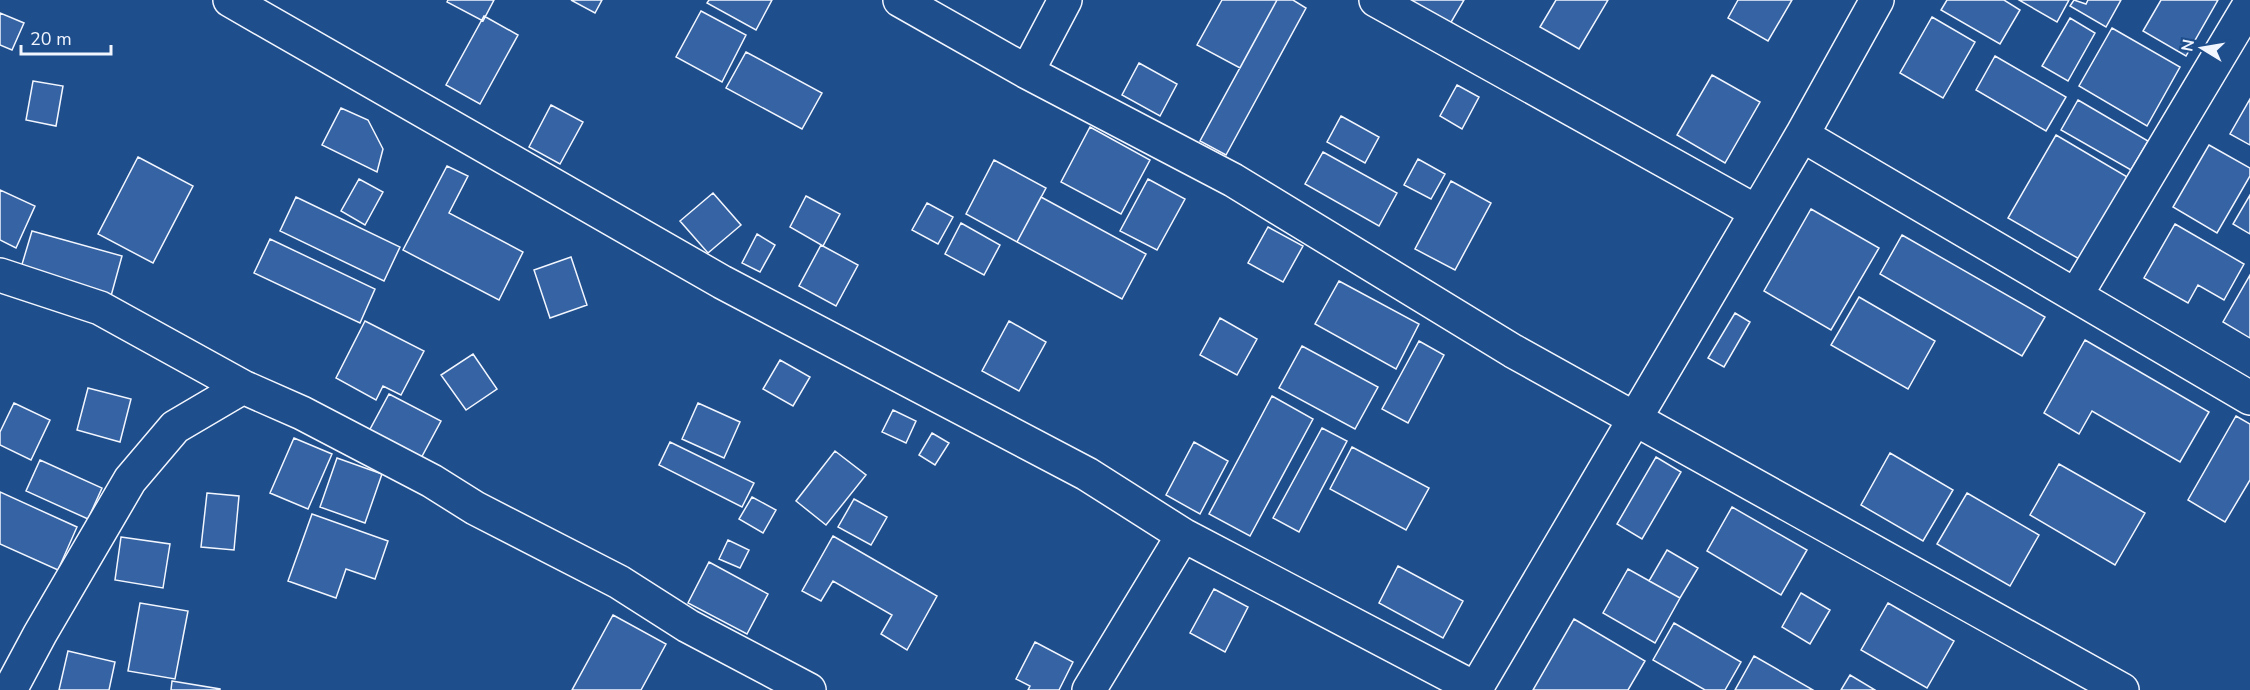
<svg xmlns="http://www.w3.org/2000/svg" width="2250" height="690" font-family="'Nunito Sans',sans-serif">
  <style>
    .building { fill: #3563a3; stroke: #f2f6ff; stroke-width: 1.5 }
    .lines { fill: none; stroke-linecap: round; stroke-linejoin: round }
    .minor-casing { stroke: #f2f6ff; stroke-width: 36 }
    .minor { stroke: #1f4e8c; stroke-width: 33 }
  </style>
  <rect width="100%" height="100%" fill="#1f4e8c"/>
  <path class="building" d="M448,0H494L483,21L447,2Z
    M571,0H602L595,13Z
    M709,0H772L756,30L707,3Z
    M1222,0H1277L1240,68L1197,45Z
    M1277,0H1293L1306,8L1226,155L1200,141Z
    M1412,0H1464L1450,24L1411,2Z
    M1556,0H1608L1579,49L1540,27Z
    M1738,0H1792L1768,41L1728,18Z
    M1947,0H2004L2020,10L2000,44L1941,10Z
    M2019,0H2069L2057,22Z
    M2074,0L2086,4L2088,0H2121L2106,27L2070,6Z
    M2161,0H2218L2186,56L2143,31Z
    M701,11L746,35L722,82L676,57Z
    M0,13L24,23L12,50L0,45Z
    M484,16L518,35L480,104L446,85Z
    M1932,17L1975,42L1943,98L1900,73Z
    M2070,18L2095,33L2068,81L2042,66Z
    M2112,28L2180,67L2147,126L2079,86Z
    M746,52L822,93L802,129L726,88Z
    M1995,56L2066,97L2046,131L1976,90Z
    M1139,63L1177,84L1160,116L1122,95Z
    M1712,75L1760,102L1725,163L1677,135Z
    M33,81L63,86L56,126L26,120Z
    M1457,85L1479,97L1462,129L1440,116Z
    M2250,99V145L2230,134Z
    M2078,100L2148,141L2131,170L2061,130Z
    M551,105L583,122L560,164L529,147Z
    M341,108L368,120L383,149L377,172L322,145Z
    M1341,116L1379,137L1365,163L1327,142Z
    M1090,127L1150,160L1121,214L1061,182Z
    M2056,135L2129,178L2081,260L2008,218Z
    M2209,145L2250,168V176L2217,233L2173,207Z
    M1323,152L1397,193L1379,226L1305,184Z
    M138,157L193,186L153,263L98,234Z
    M1418,159L1445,174L1431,199L1404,185Z
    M994,160L1046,188L1017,242L966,214Z
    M447,166L468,176L449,213L523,252L499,300L403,250Z
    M359,179L383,192L365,225L341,211Z
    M1148,179L1185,199L1157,250L1120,231Z
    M1451,181L1491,203L1455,270L1415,249Z
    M0,190L35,206L16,248L0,240Z
    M713,193L741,225L708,253L680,221Z
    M2250,195V234L2233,224Z
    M806,196L840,214L823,246L790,227Z
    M296,197L400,247L384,281L280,231Z
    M1041,197L1146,254L1122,299L1017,242Z
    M927,203L953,217L938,244L912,230Z
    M1811,209L1879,248L1831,330L1764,291Z
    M961,223L1000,245L984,275L945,254Z
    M2175,224L2244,264L2224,300L2198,285L2188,303L2144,278Z
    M1268,227L1303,246L1283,282L1248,263Z
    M32,231L122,256L111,296L20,271Z
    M757,234L775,245L760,272L742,263Z
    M1902,235L2045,317L2022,356L1880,274Z
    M270,239L375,289L360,323L254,273Z
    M821,245L858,265L836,306L799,286Z
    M571,257L587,305L550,318L534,270Z
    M2250,275V338L2223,322Z
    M1339,281L1419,324L1396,369L1315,324Z
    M1859,297L1935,341L1908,389L1831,345Z
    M1735,313L1750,322L1724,367L1708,358Z
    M1220,318L1257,339L1237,375L1200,355Z
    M365,321L424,351L401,395L383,386L376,400L336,378Z
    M1009,321L1046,342L1019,391L982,371Z
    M2085,340L2209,412L2180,462L2092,411L2079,434L2044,413Z
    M1419,341L1444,355L1408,423L1382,409Z
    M1302,346L1378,387L1355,429L1279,388Z
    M473,354L497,389L466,410L441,375Z
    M780,360L810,377L793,406L763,389Z
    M88,388L131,399L120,442L77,430Z
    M389,394L441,421L420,460L368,433Z
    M1272,396L1313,419L1250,536L1209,514Z
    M14,403L50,420L31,460L0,445V432Z
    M698,403L740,422L724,458L682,439Z
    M893,410L916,421L906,443L882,432Z
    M2236,416L2250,424V480L2225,522L2188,500Z
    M1322,428L1347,441L1299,532L1273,518Z
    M932,433L949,443L935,465L919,455Z
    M294,438L332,454L308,509L270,493Z
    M670,442L754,483L742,507L659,465Z
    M1194,442L1228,461L1200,514L1166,495Z
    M1352,447L1429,488L1406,530L1330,489Z
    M835,451L866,475L826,525L796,501Z
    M1890,453L1953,490L1923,541L1861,505Z
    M1656,457L1681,472L1642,539L1617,524Z
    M337,458L382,474L365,523L320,507Z
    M40,460L102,488L88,519L26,491Z
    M2059,464L2145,513L2115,565L2030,515Z
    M0,492L77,527L58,570L0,544Z
    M207,493L239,496L234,550L201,547Z
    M1967,493L2039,535L2010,586L1937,544Z
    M752,497L776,510L763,533L739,519Z
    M854,499L887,517L871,545L838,527Z
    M1732,507L1807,550L1781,595L1707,551Z
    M312,514L388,541L375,579L346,569L336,598L288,581Z
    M833,536L937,596L907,650L881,634L892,615L833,581L821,601L802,591Z
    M121,537L170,544L163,588L115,580Z
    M728,540L749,550L740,568L719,559Z
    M1667,550L1698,568L1680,598L1649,581Z
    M709,562L768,594L747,634L688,603Z
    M1398,566L1463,601L1443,638L1379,603Z
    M1628,569L1680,598L1655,643L1603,613Z
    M1214,589L1248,607L1225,652L1190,633Z
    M1801,593L1830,610L1810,644L1782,627Z
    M140,603L188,611L175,679L128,671Z
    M1888,603L1954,641L1927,688L1861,650Z
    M613,615L666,644L641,690H572Z
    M1574,619L1645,661L1628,690H1533Z
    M1674,623L1741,662L1725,690H1705L1653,660Z
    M1035,642L1073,662L1059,690H1028L1030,686L1016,679Z
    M68,651L115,662L109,690H59Z
    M1754,656L1813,690H1735Z
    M1850,675L1875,690H1841Z
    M172,681L220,689V690H171Z"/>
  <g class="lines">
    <defs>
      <path id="minor" d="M230,0L722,282L1087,474L1183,535
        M900,0L1027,72L1233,180L1513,351L2122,690
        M1376,0L1755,211
        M1027,72L1065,0
        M1802,135L2250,398
        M0,275L100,308L243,387L302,413L432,481L475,508L619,582L688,626L809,690
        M2076,295L2250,4
        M10,690L40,634L130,480L175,427L243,387
        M1089,690L1183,535L1478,690
        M1475,690L1802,135L1877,0"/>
    </defs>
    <use href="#minor" class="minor-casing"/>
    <use href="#minor" class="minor"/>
  </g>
  <g transform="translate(2202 48) rotate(281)" stroke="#1f4e8c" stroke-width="4.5" paint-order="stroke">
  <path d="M0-4.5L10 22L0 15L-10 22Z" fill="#f2f6ff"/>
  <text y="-9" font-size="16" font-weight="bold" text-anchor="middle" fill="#f2f6ff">N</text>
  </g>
  <path d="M21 45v9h90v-9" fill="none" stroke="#f2f6ff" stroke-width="3"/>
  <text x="30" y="45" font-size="18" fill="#f2f6ff" stroke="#1f4e8c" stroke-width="4.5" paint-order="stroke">20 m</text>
</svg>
